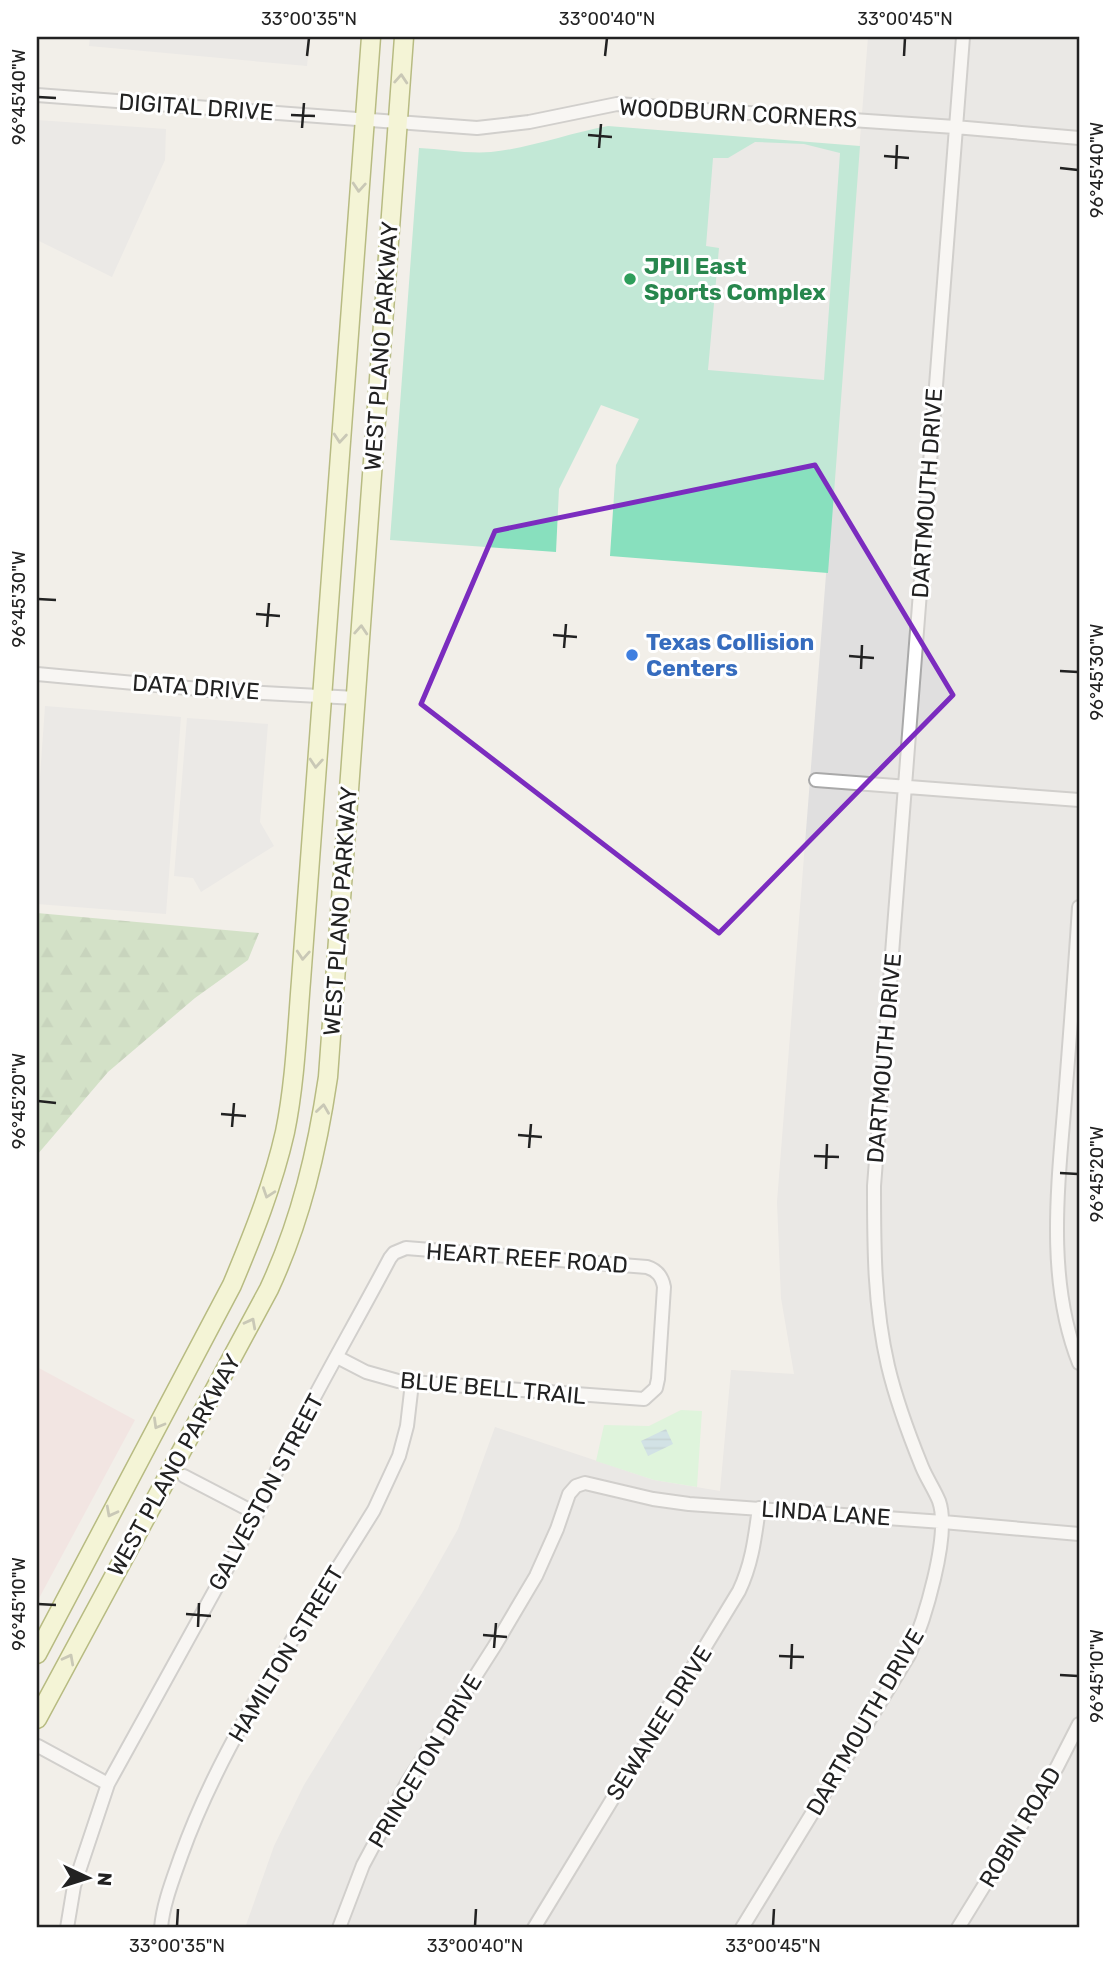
<svg xmlns="http://www.w3.org/2000/svg" width="1116" height="1965" font-family="Rubik,sans-serif">
  <style>
    .residential { fill: #e0dfdf }
    .commercial { fill: #f2dad9 }
    .forest { fill: url(#forest-firs) }
    .park { fill: #c8facc }
    .pitch { fill: #88e0be }
    .parking { fill: #e2e2e2 }
    .water { fill: url(#water-rules) }
    .lines { fill: none; stroke-linecap: round; stroke-linejoin: round }
    .minor-casing { stroke: #a9a9a9; stroke-width: 16 }
    .secondary-casing { stroke: #707d05; stroke-width: 21 }
    .minor { stroke: #fff; stroke-width: 12 }
    .secondary { stroke: #f7fabf; stroke-width: 18 }
    .oneway { stroke: #979978 }
    .marked { fill: none; stroke: #7b2cbf; stroke-width: 5; stroke-linejoin: round }
    .ticks { fill: none; stroke: #222; stroke-width: 2.5 }
    .leisure-dot { fill: #2e9e5b; stroke: #fff; stroke-width: 2.5 }
    .shop-dot { fill: #3f7fe0; stroke: #fff; stroke-width: 2.5 }
    .labels { text-anchor: middle; stroke-width: 6; stroke-linejoin: round; paint-order: stroke }
    .street-label { font-size: 23px; fill: #222; stroke: #fff }
    .leisure-label { font-size: 23px; font-weight: bold; fill: #27864d; stroke: #fff; text-anchor: start }
    .shop-label { font-size: 23px; font-weight: bold; fill: #366cbe; stroke: #fff; text-anchor: start }
    .neatline { fill: none; stroke: #222; stroke-width: 2.5 }
    .ticks-label { font-size: 18px; text-anchor: middle; fill: #222 }
  </style>
  <defs>
    <pattern id="forest-firs" width="22" height="20" patternUnits="userSpaceOnUse" patternTransform="scale(1.75)"><rect width="22" height="20" fill="#add19e"/><path d="M5 1l3.5 6h-7zM16 11l3.5 6h-7z" fill="#95b388"/></pattern>
    <pattern id="water-rules" width="6" height="5" patternUnits="userSpaceOnUse" patternTransform="scale(1.75)"><rect width="6" height="5" fill="#aad3df"/><path d="M0 2.5h6" fill="none" stroke="#92b5bf"/></pattern>
  </defs>
  <rect width="100%" height="100%" fill="#f2efe9"/>
  <path class="residential" d="M868,37H1079V1928H245L274,1846L304,1785L422,1593L458,1529L495,1427L654,1480L720,1491L731,1370L794,1374L781,1298L777,1202Z"/>
  <path class="commercial" d="M37,1367L135,1420L37,1602Z"/>
  <path class="forest" d="M37,913L259,933L248,960L195,998L108,1072L37,1155Z"/>
  <path class="park" d="M681,1410L702,1411L697,1487L654,1480L596,1461L604,1425L649,1426Z"/>
  <path class="pitch" d="M608,126L860,146L828,573L610,556L616,465L639,419L601,405L559,489L556,552L390,540L419,148C442,149 468,154 491,152C531,148 569,133 608,126Z"/>
  <path class="parking" d="M90,37H310L307,66L89,46Z
    M37,120L166,129L165,160L112,277L37,240Z
    M755,142L804,144L840,153L824,380L708,370L719,248L706,246L713,158H728Z
    M45,706L181,717L166,914L37,904V820Z
    M187,718L268,724L260,822L274,846L201,892L193,878L174,876Z"/>
  <path class="water" d="M666,1429L673,1444L648,1456L641,1441Z"/>
  <g class="lines">
    <defs>
      <path id="minor" d="M37,95L477,128L529,122L617,104L955,127L1079,138
        M37,674L210,690L356,698
        M816,780L1079,800
        M1079,907C1075,971 1070,1035 1065,1099C1058,1186 1046,1280 1079,1363
        M184,1476L257,1514
        M38,1746L108,1784
        M67,1928L74,1886L108,1784L257,1514C295,1426 345,1343 390,1258L394,1253L406,1248L647,1267C657,1270 662,1276 664,1287L658,1379L656,1388L644,1399L398,1381L366,1372L337,1357
        M161,1928C163,1904 173,1879 181,1856C225,1733 306,1621 374,1510L399,1456L407,1426L412,1383
        M339,1928L363,1865L407,1783L494,1647L536,1576L557,1529L569,1494L576,1486L585,1483L653,1499L689,1504L943,1522L1079,1534
        M534,1928L739,1591C752,1564 755,1537 759,1508
        M742,1928L909,1655C924,1622 951,1535 939,1501C934,1489 927,1479 922,1467C909,1435 896,1400 888,1366C874,1306 874,1247 874,1186L963,37
        M958,1928L1057,1767L1079,1724"/>
      <path id="secondary" d="M37,1654L232,1285C253,1235 273,1185 285,1132C295,1083 297,1031 301,981L371,37
        M37,1719L269,1289C301,1220 317,1151 328,1077L404,37"/>
    </defs>
    <use href="#minor" class="minor-casing"/>
    <use href="#secondary" class="secondary-casing"/>
    <use href="#minor" class="minor"/>
    <use href="#secondary" class="secondary"/>
  </g>
  <defs><path id="oneway-chevron" d="M-2-3.5L2.5 0L-2 3.5" fill="none" stroke-width="1.6" stroke-linecap="round" stroke-linejoin="round" transform="scale(1.75)"/></defs>
  <g class="oneway">
    <use href="#oneway-chevron" transform="translate(401 79) rotate(-86)"/>
    <use href="#oneway-chevron" transform="translate(359 187) rotate(94)"/>
    <use href="#oneway-chevron" transform="translate(340 438) rotate(95)"/>
    <use href="#oneway-chevron" transform="translate(361 630) rotate(-86)"/>
    <use href="#oneway-chevron" transform="translate(316 763) rotate(94)"/>
    <use href="#oneway-chevron" transform="translate(303 955) rotate(94)"/>
    <use href="#oneway-chevron" transform="translate(323 1109) rotate(-82)"/>
    <use href="#oneway-chevron" transform="translate(268 1193) rotate(109)"/>
    <use href="#oneway-chevron" transform="translate(251 1323) rotate(-62)"/>
    <use href="#oneway-chevron" transform="translate(158 1424) rotate(120)"/>
    <use href="#oneway-chevron" transform="translate(111 1512) rotate(118)"/>
    <use href="#oneway-chevron" transform="translate(69 1659) rotate(-62)"/>
  </g>
  <path d="M0 0H1116V1965H0ZM815,465L953,695L719,933L421,704L495,531Z" fill="#f2efe9" fill-opacity=".55" fill-rule="evenodd"/>
  <path class="marked" d="M815,465L953,695L719,933L421,704L495,531Z"/>
  <path class="ticks" d="M307,56L309,38M605,56L607,38M904,56L905,38M38,97L56,98M291,115L315,116M302,128L304,103M588,135L612,137M599,148L601,124M884,156L909,158M1060,168L1078,170M896,169L897,145M38,599L56,600M256,614L280,616M267,627L269,603M553,635L577,637M564,648L566,624M849,656L874,658M861,669L862,645M1060,671L1078,672M38,1101L56,1103M221,1114L246,1116M232,1127L234,1103M518,1135L542,1137M529,1148L531,1124M814,1156L839,1157M826,1169L827,1144M1060,1173L1078,1174M38,1604L56,1605M186,1614L211,1616M198,1627L199,1603M483,1635L507,1637M494,1648L496,1623M779,1656L804,1657M791,1669L792,1644M1060,1675L1078,1676M177,1926L178,1909M475,1926L476,1909M773,1926L774,1909"/>
  <circle class="leisure-dot" cx="630" cy="279" r="7"/>
  <circle class="shop-dot" cx="632" cy="655" r="7"/>
  <g class="labels">
    <g class="street-label">
      <text transform="translate(196 107) rotate(4)" y="8">DIGITAL DRIVE</text>
      <text transform="translate(738 113) rotate(3)" y="8">WOODBURN CORNERS</text>
      <text transform="translate(381 346) rotate(-86)" y="8">WEST PLANO PARKWAY</text>
      <text transform="translate(927 493) rotate(-86)" y="8">DARTMOUTH DRIVE</text>
      <text transform="translate(196 687) rotate(4)" y="8">DATA DRIVE</text>
      <text transform="translate(340 911) rotate(-86)" y="8">WEST PLANO PARKWAY</text>
      <text transform="translate(884 1058) rotate(-85)" y="8">DARTMOUTH DRIVE</text>
      <text transform="translate(527 1258) rotate(4)" y="8">HEART REEF ROAD</text>
      <text transform="translate(493 1388) rotate(5)" y="8">BLUE BELL TRAIL</text>
      <text transform="translate(174 1465) rotate(-61)" y="8">WEST PLANO PARKWAY</text>
      <text transform="translate(266 1492) rotate(-62)" y="8">GALVESTON STREET</text>
      <text transform="translate(826 1513) rotate(4)" y="8">LINDA LANE</text>
      <text transform="translate(286 1654) rotate(-59)" y="8">HAMILTON STREET</text>
      <text transform="translate(865 1722) rotate(-60)" y="8">DARTMOUTH DRIVE</text>
      <text transform="translate(659 1723) rotate(-58)" y="8">SEWANEE DRIVE</text>
      <text transform="translate(425 1761) rotate(-59)" y="8">PRINCETON DRIVE</text>
      <text transform="translate(1020 1827) rotate(-59)" y="8">ROBIN ROAD</text>
    </g>
    <g class="leisure-label">
      <text x="644" y="274">JPII East<tspan x="644" dy="26">Sports Complex</tspan></text>
    </g>
    <g class="shop-label">
      <text x="646" y="650">Texas Collision<tspan x="646" dy="26">Centers</tspan></text>
    </g>
  </g>
  <rect width="1116" height="1965" fill="none" stroke="#ffffff" stroke-width="77"/>
  <g transform="translate(88 1878) rotate(94)" stroke="#ffffff" stroke-width="5" paint-order="stroke">
  <path d="M0-5L12 26L0 18L-12 26Z" fill="#222222"/>
  <text y="-10" font-size="19" font-weight="bold" text-anchor="middle" fill="#222222">N</text>
  </g>
  <rect x="38" y="38" width="1040" height="1888" class="neatline"/>
  <g class="ticks-label">
    <text x="309" y="25">33°00'35"N</text>
    <text x="607" y="25">33°00'40"N</text>
    <text x="905" y="25">33°00'45"N</text>
    <text transform="translate(19 97) rotate(-90)" y="6">96°45'40"W</text>
    <text transform="translate(1097 170) rotate(-90)" y="6">96°45'40"W</text>
    <text transform="translate(19 599) rotate(-90)" y="6">96°45'30"W</text>
    <text transform="translate(1097 672) rotate(-90)" y="6">96°45'30"W</text>
    <text transform="translate(19 1101) rotate(-90)" y="6">96°45'20"W</text>
    <text transform="translate(1097 1174) rotate(-90)" y="6">96°45'20"W</text>
    <text transform="translate(19 1604) rotate(-90)" y="6">96°45'10"W</text>
    <text transform="translate(1097 1676) rotate(-90)" y="6">96°45'10"W</text>
    <text x="177" y="1952">33°00'35"N</text>
    <text x="475" y="1952">33°00'40"N</text>
    <text x="773" y="1952">33°00'45"N</text>
  </g>
</svg>
